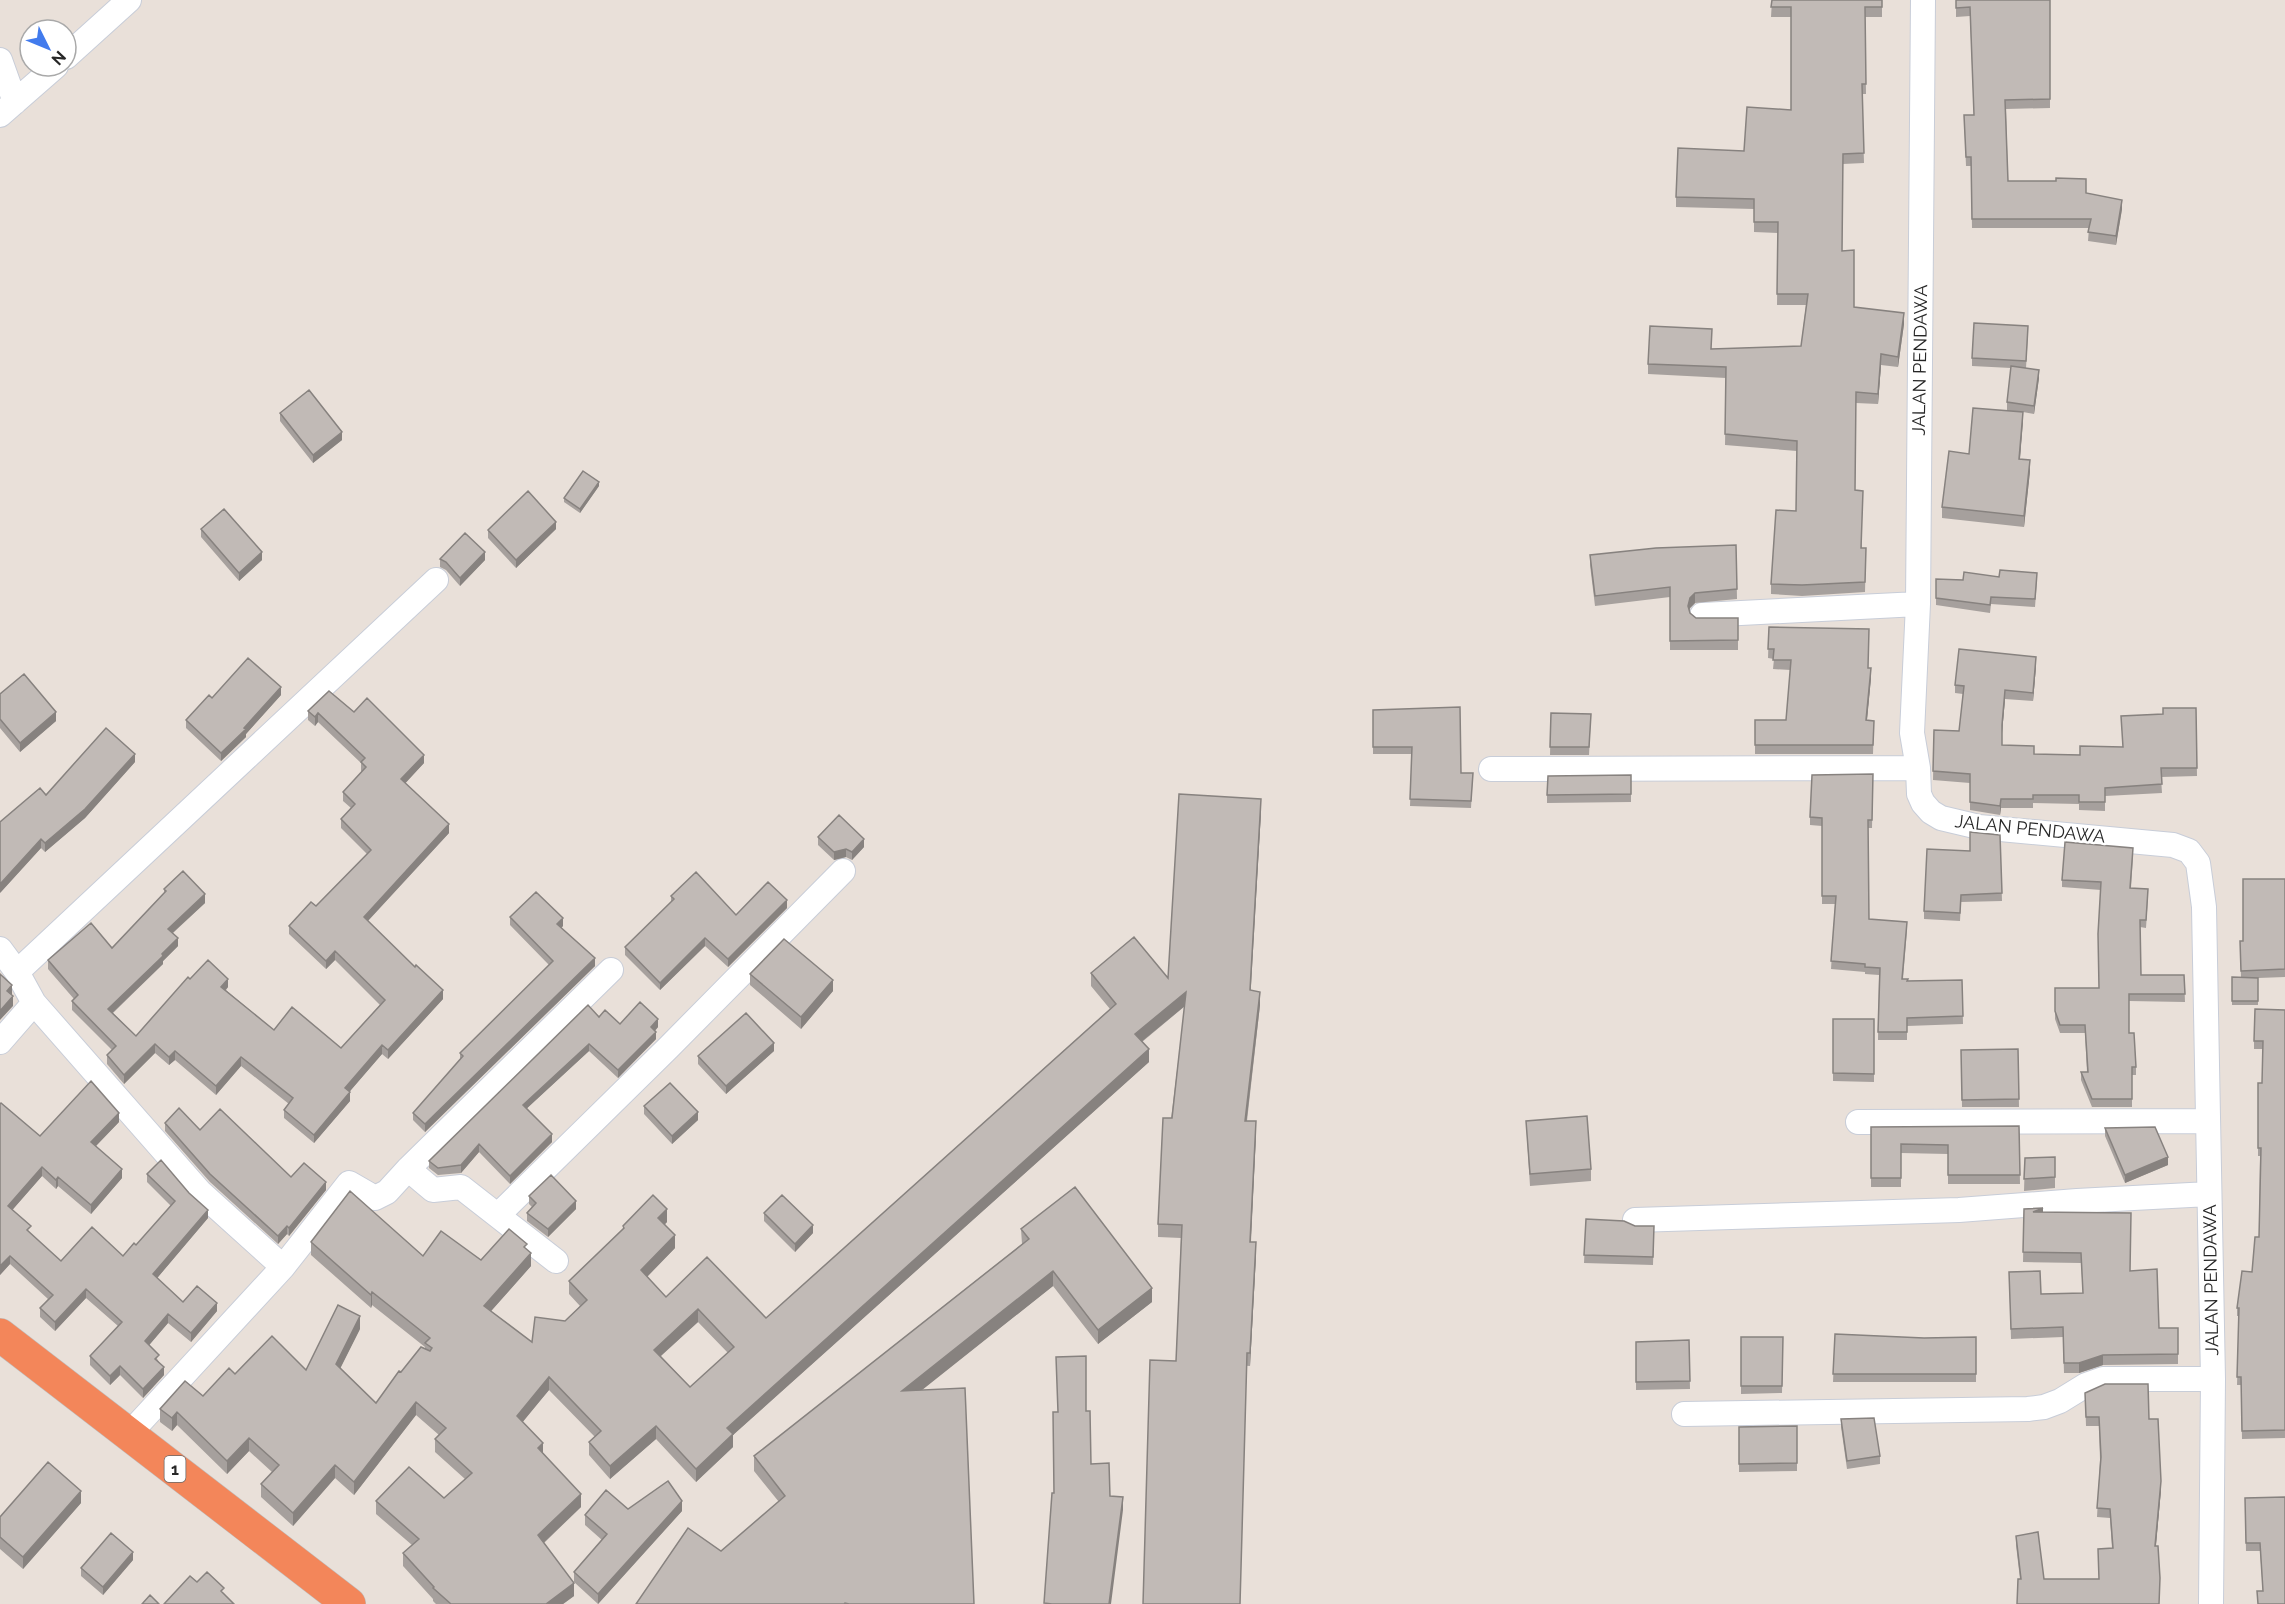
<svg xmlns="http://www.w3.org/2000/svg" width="2285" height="1604" font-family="Raleway,sans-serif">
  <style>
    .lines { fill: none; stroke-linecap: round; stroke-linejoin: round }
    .street-casing { stroke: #c8cdd8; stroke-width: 26 }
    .highway-casing { stroke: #bebebe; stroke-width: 34 }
    .street { stroke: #fff; stroke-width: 24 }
    .highway { stroke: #f3865a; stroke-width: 33 }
    .wall { fill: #a6a09d; fill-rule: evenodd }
    .shaded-wall { fill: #87827f }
    .building { fill: #c1bab6; stroke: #87827f; stroke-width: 1.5; fill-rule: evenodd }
    .labels { text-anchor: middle; stroke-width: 5; stroke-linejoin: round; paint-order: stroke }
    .shield { fill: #fff; stroke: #686868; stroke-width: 1.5 }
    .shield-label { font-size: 16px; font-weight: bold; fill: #272727 }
    .street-label { font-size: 18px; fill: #272727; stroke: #fff }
  </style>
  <rect width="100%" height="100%" fill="#e9e0d9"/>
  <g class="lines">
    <defs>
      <path id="street" d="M1923,0L1918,604L1912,733L1918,768L1919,794L1923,803L1931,812L1941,818L1979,827L2173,845L2189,851L2198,863L2204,907L2213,1379L2211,1604
        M66,57L129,0
        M0,60L15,102
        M0,115L56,66
        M1702,615L1918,604
        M1491,769L1918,768
        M0,949L17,972L34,1003
        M17,972L436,580
        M0,1042L34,1003L200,1192L283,1267
        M1858,1122L2208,1121
        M408,1169L433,1190L461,1187L556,1261
        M498,1215L668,1048L843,871
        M1635,1220L1959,1210L2077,1201L2209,1194
        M1684,1414L2028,1409L2044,1407L2060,1401L2086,1385L2103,1379H2213
        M130,1433L283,1267L349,1183L375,1198L387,1192L408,1169L611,970"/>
      <path id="highway" d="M0,1335L349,1604"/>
    </defs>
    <use href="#street" class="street-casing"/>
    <use href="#highway" class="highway-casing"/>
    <use href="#street" class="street"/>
    <use href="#highway" class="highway"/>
  </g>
  <path class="wall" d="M1772,0H1882V17H1865L1866,94H1862L1864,163L1843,164L1842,251L1854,307L1904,324L1898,367L1881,365L1878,404L1856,403L1855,490L1862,548H1866L1865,592L1802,596L1771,594V584L1796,511L1797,451L1725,445L1726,378L1648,374V364L1711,349L1801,346L1806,305H1777L1778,233L1754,232V209L1676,207V197L1744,151L1791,110V17H1771Z
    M1956,0H2050V108L2006,109L2008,181L2086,193L2122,209L2116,245L2088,241L2089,228H1972L1971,166H1966L1964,115H1974L1970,16L1956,17Z
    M2028,334L2026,368L2039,378L2034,414L2023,412L2020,459L2030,471L2024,527L1942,518V507L1969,454L2007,410V402L2011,368L1972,366V358Z
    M280,413L342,440L313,463L280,421Z
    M599,486L580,513L564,502V498Z
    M201,529L262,560L239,581L201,537Z
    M556,529L516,568L488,538V530Z
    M1736,545L1737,599L1695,603L1690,608L1689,610L1690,613L1696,618H1738V650H1670V597L1595,606L1590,565V555Z
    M440,559L485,560L460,586L446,570L440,567Z
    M1999,577L2037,580L2035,607L1991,604L1990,613L1936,605V579L1963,580Z
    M1769,627L1868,668L1871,678L1867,720L1874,721L1873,754H1755V720H1786L1791,670L1773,669L1774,659L1768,658Z
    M2036,666L2033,701L2005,699L2002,733V745L2034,754L2080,755L2123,747L2121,716L2163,714L2196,708L2197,776L2161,777L2162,793L2105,796V811L2079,810V804L2033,803V808H2001L2000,815L1970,810V783L1933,780L1934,730L1959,731L1963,694L1955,693V685Z
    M0,694L56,721L20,752L0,728Z
    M281,695L246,734V737L221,761L186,728V720L212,698Z
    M1373,710L1461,773H1473L1471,808L1410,806L1412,754H1373Z
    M308,711L354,712L424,763L405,783L449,833L368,921L443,999L388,1059L382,1054L349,1092L350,1101L314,1143L284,1118V1110L289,1104L241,1066L216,1095L175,1060L169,1065L155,1053L124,1084L107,1064V1055L112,1050L72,1010V1001L74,999L48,969V960L112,948L164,893V889L205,903L173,933L178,946L163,961V964L113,1013L136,1036L190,979L228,987L226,990L274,1030L341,1048L380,1005L335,960L326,969L289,934V926L316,906L367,854L341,828V819L351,808L343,801V792L362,772L361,771V763L318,722L315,726L308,720Z
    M1551,713L1591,714L1589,755H1550Z
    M135,762L85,818L45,852L41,848L0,893L46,795Z
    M1873,774L1872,828H1868L1869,919L1907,930L1903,979L1907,981L1962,980L1963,1024L1907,1026V1040H1878L1879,975L1865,974V972L1831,969L1835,904H1822V826L1810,825V817Z
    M1631,794V802L1547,803V795Z
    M1261,812L1250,991L1260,1005L1247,1121L1256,1134L1251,1242L1256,1255L1250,1366L1176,1361L1181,1238L1158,1237V1224L1185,1006L1142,1042L1149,1062L733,1435V1447L696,1482L656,1439L610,1479L589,1455V1442L595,1437L549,1390L522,1422L543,1453L581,1507L544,1543L574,1596L563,1604H436L433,1601V1599L403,1566V1553L412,1545L376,1514V1501L444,1498L465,1479L435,1452V1439L439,1435L416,1415L354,1495L335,1478L293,1526L261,1497V1484L272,1472L249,1451L227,1474L177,1425L172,1431L160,1422V1409L203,1396L235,1374L306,1370L360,1329L340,1368L376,1403L401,1372L425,1349V1347L372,1305L371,1308L311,1255V1242L423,1256L481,1260L527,1249L531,1266L491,1311L532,1342L565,1321L580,1306L569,1294V1281L623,1229V1226L667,1222L665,1224L675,1248L647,1277L666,1297L766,1318L1110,1009L1091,986V973L1168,978ZM698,1322L728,1353L690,1387L661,1356Z
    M2000,835L2002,901L1961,902L1960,921L1924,919V911L1970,851Z
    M818,837L864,847L852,860L846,857L834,860L818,845Z
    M2133,856L2131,888L2148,897L2146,928L2140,927L2141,975H2184L2185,1002L2129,1001V1033L2136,1067V1075H2132V1107H2092L2081,1080V1072H2087L2085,1033H2060L2055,1019V988H2099L2101,890L2062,887V880Z
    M2285,879V977L2258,978V1005H2232V977L2241,978L2240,941H2243Z
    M671,896L736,915L787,908L728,967L705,946L660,990L625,955V947L671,902Z
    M510,917L563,926L561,928L595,966L425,1132L413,1120V1113L460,1061V1053L549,965L510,925Z
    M750,974L833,991L801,1029L750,985Z
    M2285,1010V1438L2242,1439L2241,1385H2237L2239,1316H2237V1308L2252,1272L2259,1237L2260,1156H2258V1083H2262L2263,1049H2254V1041Z
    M599,1017L620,1024L658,1027L655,1031L656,1039L618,1078L589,1051L527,1108L552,1142L510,1184L479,1152L461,1173L438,1175L429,1168V1161Z
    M1833,1019H1874V1082L1833,1081Z
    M2018,1049L2019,1107H1962L1961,1050Z
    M774,1051L726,1094L698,1064V1056Z
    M0,1104L40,1136L119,1122L96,1146L122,1178L91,1214L58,1186L56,1189L42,1176L12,1210L31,1234L61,1261L123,1256L136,1245L171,1206L147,1182V1174L208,1218L157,1278L183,1302L217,1311L191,1342L168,1323L149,1345L159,1362L164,1375L143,1398L120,1375L110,1385L90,1365V1356L118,1326L86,1298L55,1331L40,1317V1308L48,1299L10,1264L0,1275Z
    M644,1106L698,1120L672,1144L644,1114Z
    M1526,1121L1591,1169V1181L1530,1186Z
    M165,1123L200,1130L291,1177L326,1190L289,1236L287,1234L278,1244L210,1182L165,1131Z
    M2019,1126L2020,1184H1948V1154L1901,1153V1187H1871V1127Z
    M2105,1128L2168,1165L2125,1183L2105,1136Z
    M2055,1157V1188L2024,1191L2025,1158Z
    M529,1196L576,1209L548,1237L527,1221V1213L532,1207L529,1204Z
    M2024,1209L2043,1212L2130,1271L2159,1328H2178V1364L2103,1365L2079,1373H2064L2063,1337L2011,1339L2009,1272L2041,1294L2083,1293L2081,1263L2023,1262Z
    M764,1213L813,1233L795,1252L764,1221Z
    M1586,1219L1635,1226H1654L1653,1265L1584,1263Z
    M1021,1229L1152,1302L1098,1344L1053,1286L921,1390L974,1604H636L721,1551L779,1502L754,1471V1456L1022,1244Z
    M1835,1334L1924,1338L1976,1337V1382H1833Z
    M1741,1337H1783L1782,1393L1741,1394Z
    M1689,1340L1690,1389L1636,1390V1342Z
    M2085,1393L2149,1419L2161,1490L2156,1546L2159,1604L2020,1579L2016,1545V1536L2044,1579H2099L2112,1548L2110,1518L2097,1517L2100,1460L2099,1426H2086Z
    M1841,1419L1880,1456V1464L1847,1469L1841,1427Z
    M1797,1426V1471L1739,1472V1427Z
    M2285,1497L2263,1591L2260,1551H2246L2245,1498Z
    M81,1503L23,1569L0,1549V1517Z
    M682,1511L598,1604L574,1582V1572L602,1540L585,1525V1515Z
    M133,1560L103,1595L81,1576V1568Z"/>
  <path class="shaded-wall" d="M2122,200V209L2116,245V236Z
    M1904,313V324L1898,367V357Z
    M1881,354V365L1878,404V394Z
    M2039,370V378L2034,414V406Z
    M2023,412V422L2019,470V459Z
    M342,432V440L313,463V455Z
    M2030,460V471L2024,527V516Z
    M599,482V486L580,513V509Z
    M556,522V529L516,568V560Z
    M262,552V560L239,581V573Z
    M485,552V560L460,586V578Z
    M1695,593V603L1690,608L1688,615V606L1690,598Z
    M2036,657V666L2033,701V693Z
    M1871,668V678L1866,730V720Z
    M281,687V695L246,734V737L221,761V753Z
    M2005,690V699L2002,733V725Z
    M56,712V721L20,752V743Z
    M318,713V722L315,726V717Z
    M135,754V762L85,818L45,852V843Z
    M424,755V763L401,788V779Z
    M1261,799V812L1250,1003V990Z
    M2001,799V808L2000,815V806Z
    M449,824V833L364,925V917Z
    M41,839V848L0,893V884Z
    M864,839V847L852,860V852Z
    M846,849V857L834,860V852Z
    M205,894V903L168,937V929Z
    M787,900V908L728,967V959Z
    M563,918V926L557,932V924Z
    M178,938V946L163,961V964L108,1017V1009Z
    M705,938V946L660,990V983Z
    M335,951V960L326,969V961Z
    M595,958V966L425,1132V1124Z
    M228,979V987L221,995V987Z
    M833,980V991L801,1029V1017Z
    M12,985V994L7,1001V991Z
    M443,990V999L388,1059V1050Z
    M1186,992V1005L1135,1047V1034Z
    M1260,992V1005L1245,1134V1121Z
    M13,996V1006L0,1020V1011Z
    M658,1019V1027L651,1035V1027Z
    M656,1032V1039L618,1078V1070Z
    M774,1043V1051L726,1094V1086Z
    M155,1044V1053L124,1084V1075Z
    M589,1044V1051L523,1112V1105Z
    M382,1045V1054L345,1097V1088Z
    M1149,1049V1062L733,1435V1447L696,1482V1469L727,1428Z
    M175,1051V1060L169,1065V1057Z
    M241,1057V1066L216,1095V1086Z
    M350,1092V1101L314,1143V1135Z
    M698,1112V1120L672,1144V1136Z
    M119,1113V1122L91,1151V1142Z
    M1256,1121V1134L1250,1255V1242Z
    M552,1134V1142L510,1184V1176Z
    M479,1144V1152L461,1173V1165Z
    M2168,1157V1165L2125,1183V1175Z
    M42,1167V1176L8,1215V1206Z
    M122,1169V1178L91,1214V1205Z
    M58,1177V1186L56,1189V1180Z
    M326,1182V1190L289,1236V1228Z
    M576,1201V1209L548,1237V1229Z
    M2043,1208V1218L2033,1212Z
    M667,1209V1222L658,1231V1218Z
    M208,1210V1218L153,1283V1274Z
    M813,1225V1233L795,1252V1244Z
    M287,1226V1234L278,1244V1236Z
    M675,1235V1248L641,1283V1270Z
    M1256,1242V1255L1250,1366V1353Z
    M531,1253V1266L484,1319V1306Z
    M10,1256V1264L0,1275V1266Z
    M1053,1271V1286L902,1406V1391Z
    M1152,1288V1302L1098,1344V1330Z
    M86,1289V1298L55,1331V1322Z
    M372,1292V1305L371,1308V1295Z
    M217,1303V1311L191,1342V1333Z
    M698,1309V1322L654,1362V1350Z
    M168,1314V1323L145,1350V1341Z
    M360,1316V1329L336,1377V1364Z
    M2103,1355V1365L2079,1373V1363Z
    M120,1366V1375L110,1385V1376Z
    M164,1367V1375L143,1398V1389Z
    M549,1377V1390L517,1429V1416Z
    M416,1402V1415L354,1495V1482Z
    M177,1412V1425L172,1431V1418Z
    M656,1426V1439L610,1479V1466Z
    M249,1438V1451L227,1474V1461Z
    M543,1443V1456L538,1448Z
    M335,1465V1478L293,1526V1513Z
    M2161,1481V1490L2155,1555V1546Z
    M81,1491V1503L23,1569V1557Z
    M581,1494V1507L538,1548V1535Z
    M1123,1497V1510L1111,1604H1109Z
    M682,1501V1511L598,1604V1594Z
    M133,1552V1560L103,1595V1587Z
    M574,1583V1596L563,1604H546Z"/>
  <path class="building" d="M1772,0H1882V7H1865L1866,84H1862L1864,153L1843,154L1842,251L1854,250V307L1904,313L1898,357L1881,354L1878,394L1856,392L1855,490L1863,491L1861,548H1866L1865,582L1802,585L1771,584L1776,510L1796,511L1797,441L1725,434L1726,367L1648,364L1650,326L1712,329L1711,349L1801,346L1808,294H1777L1778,222H1754V199L1676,197L1678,148L1744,151L1747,107L1791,110V7H1771Z
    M1956,0H2050V99L2005,100L2008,181H2056V178L2086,179V193L2122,200L2116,236L2088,232L2091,219H1972L1971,157H1966L1964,115H1974L1970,7L1956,8Z
    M1974,323L2028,326L2026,361L1972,358Z
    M2011,366L2039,370L2034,406L2007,402Z
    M309,390L342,432L313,455L280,413Z
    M1973,408L2023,412L2019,459L2030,460L2024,516L1942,507L1949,451L1969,454Z
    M583,471L599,482L580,509L564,498Z
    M528,491L556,522L516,560L488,530Z
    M224,509L262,552L239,573L201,529Z
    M465,533L485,552L460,578L446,562L440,559Z
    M1736,545L1737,589L1695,593L1690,598L1688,606L1690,613L1696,618H1738V640L1670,641V587L1595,596L1590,555L1656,548Z
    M2000,570L2037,573L2035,599L1991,597L1990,605L1936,598V579L1963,580L1964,572L1999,577Z
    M1769,627L1869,629L1868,668H1871L1866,720L1874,721L1873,745H1755V720H1786L1791,660H1773L1774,649H1768Z
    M1959,649L2036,657L2033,693L2005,690L2002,725V745L2034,746V754L2080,755V746L2123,747L2121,716L2163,714V708H2196L2197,768H2161L2162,784L2105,788V802H2079V795H2033V799H2001L2000,806L1970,802V774L1933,771L1934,730L1959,731L1964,686L1955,685Z
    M248,658L281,687L244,728L246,729L221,753L186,720L209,695L212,698Z
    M24,674L56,712L20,743L0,719V694Z
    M329,691L354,712L367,698L424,755L401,779L449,824L364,917L415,967L416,965L443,990L388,1050L382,1045L345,1088L350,1092L314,1135L284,1110L293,1098L241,1057L216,1086L175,1051L169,1057L155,1044L124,1075L107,1055L116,1046L72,1001L78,995L48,960L91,923L112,948L166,891L164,889L183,871L205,894L168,929L178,938L162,954L163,956L108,1009L136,1036L188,977L190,979L208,960L228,979L221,987L274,1030L292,1007L341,1048L385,1000L335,951L326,961L289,926L311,902L316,906L371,850L341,819L355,804L343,792L366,767L361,762L365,758L318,713L315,717L308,711Z
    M1460,707L1461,773H1473L1471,801L1410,799L1412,747H1373V710Z
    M1551,713L1591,714L1589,747H1550Z
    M106,728L135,754L85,809L45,843L41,839L0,884V822L40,788L46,795Z
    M1873,774L1872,820H1868L1869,919L1907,922L1902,979H1908L1907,981L1962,980L1963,1016L1907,1018V1032H1878L1880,968L1865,967V964L1831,961L1836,896H1822V818L1810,817L1812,775Z
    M1631,775V794L1547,795L1548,776Z
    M1179,794L1261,799L1250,990L1260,992L1245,1121H1256L1250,1242H1256L1250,1353H1247L1240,1604H1143L1150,1360L1176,1361L1182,1225L1158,1224L1163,1118H1172L1186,992L1135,1034L1149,1049L727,1428L733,1434L696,1469L656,1426L610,1466L589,1442L601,1431L549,1377L517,1416L543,1443L538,1448L581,1494L538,1535L574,1583L546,1604H451L433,1588L434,1587L403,1553L419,1539L376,1501L409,1467L444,1498L472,1473L435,1439L446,1428L416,1402L354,1482L335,1465L293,1513L261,1484L279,1465L249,1438L227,1461L177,1412L172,1418L160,1409L185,1381L203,1396L229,1368L235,1374L272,1336L306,1370L338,1305L360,1316L336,1364L376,1403L399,1371L401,1372L421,1347L430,1351L432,1348L425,1343L430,1338L372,1292L371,1295L311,1242L350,1191L423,1256L441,1231L481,1260L509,1229L527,1244L524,1247L531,1253L484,1306L532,1342L535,1317L565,1321L587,1300L569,1281L624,1228L623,1226L653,1195L667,1209L658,1218L675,1235L641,1270L666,1297L707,1257L766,1318L1116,1004L1091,973L1134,937L1168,978ZM698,1309L734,1347L690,1387L654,1350Z
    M839,815L864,839L852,852L846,849L834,852L818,837Z
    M1970,832L2000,835L2002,893L1961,895L1960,913L1924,911L1927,849L1970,851Z
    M2065,842L2133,848L2130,888L2148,889L2146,920H2140L2141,975H2184L2185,994H2129V1033H2134L2136,1067H2132V1099H2092L2081,1072H2088L2085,1025H2060L2055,1011V988H2099L2098,934L2101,882L2062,880Z
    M696,872L736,915L768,882L787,900L728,959L705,938L660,983L625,947L674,899L671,896Z
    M2243,879H2285V969L2241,971L2240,941H2243Z
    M536,892L563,918L557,924L595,958L425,1124L413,1113L463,1056L460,1053L553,961L510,917Z
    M784,939L833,980L801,1017L750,974Z
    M0,974L12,985L7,991L13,996L0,1011Z
    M2232,977L2258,978V1001H2232Z
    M640,1002L658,1019L651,1027L656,1032L618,1070L589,1044L523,1105L552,1134L510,1176L479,1144L461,1165L438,1168L429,1161L588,1005L599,1017L605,1010L620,1024Z
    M2255,1009L2285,1010V1430L2242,1431L2241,1377H2237L2239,1308H2237L2242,1271L2252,1272L2255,1237H2259L2261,1148H2258V1083H2262L2263,1041H2254Z
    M746,1013L774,1043L726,1086L698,1056Z
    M1833,1019H1874V1074L1833,1073Z
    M2018,1049L2019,1099L1962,1100L1961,1050Z
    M91,1081L119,1113L91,1142L122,1169L91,1205L58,1177L56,1180L42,1167L8,1206L31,1226L27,1230L61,1261L92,1227L123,1256L134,1243L136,1245L175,1201L147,1174L161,1160L189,1193L208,1210L153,1274L183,1302L197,1286L217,1303L191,1333L168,1314L145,1341L159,1355L155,1359L164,1367L143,1389L120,1366L110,1376L90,1356L122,1322L86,1289L55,1322L40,1308L53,1295L10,1256L0,1266V1104L1,1103L40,1136Z
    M670,1083L698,1112L672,1136L644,1106Z
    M179,1108L200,1130L220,1109L291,1177L304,1163L326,1182L289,1228L287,1226L278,1236L210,1174L165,1123Z
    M1587,1116L1591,1169L1530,1174L1526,1121Z
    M2019,1126L2020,1175H1948V1145L1901,1144V1178H1871V1127Z
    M2155,1127L2168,1157L2125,1175L2105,1128Z
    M2055,1157V1177L2024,1179L2025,1158Z
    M551,1175L576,1201L548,1229L527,1213L536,1203L529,1196Z
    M1075,1187L1152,1288L1098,1330L1053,1271L902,1391L965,1388L974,1604H849L845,1603L844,1604H636L688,1528L721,1551L785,1496L754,1456L1029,1239L1021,1229Z
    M782,1195L813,1225L795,1244L764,1213Z
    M2043,1208L2033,1212L2131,1213L2130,1271L2157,1269L2159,1328H2178V1354L2103,1355L2079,1363H2064L2063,1327L2011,1329L2009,1272L2040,1271L2041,1294L2083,1293L2081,1253L2023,1252L2024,1209Z
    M1586,1219L1624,1221L1635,1226H1654L1653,1257L1584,1255Z
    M1835,1334L1924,1338L1976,1337V1374H1833Z
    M1741,1337H1783L1782,1386H1741Z
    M1689,1340L1690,1381L1636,1382V1342Z
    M1086,1356V1411H1090L1091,1464L1109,1463L1110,1496L1123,1497L1109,1604H1052L1044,1603L1052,1493H1054L1053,1412H1058L1056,1357Z
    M2105,1384H2148L2149,1419H2158L2161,1481L2155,1546H2158L2160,1578L2159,1604H2017L2018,1579H2021L2016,1536L2038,1532L2044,1579H2099L2098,1549L2113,1548L2110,1509L2097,1508L2101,1457L2099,1417H2086L2085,1393Z
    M1874,1418L1880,1456L1847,1461L1841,1419Z
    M1797,1426V1463L1739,1464V1427Z
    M48,1462L81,1491L23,1557L0,1537V1517Z
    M668,1481L682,1501L598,1594L574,1572L607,1534L585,1515L606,1490L628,1509Z
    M2285,1497V1604H2258L2257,1591H2263L2260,1543H2246L2245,1498Z
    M111,1533L133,1552L103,1587L81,1568Z
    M207,1572L224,1588L221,1591L234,1604H164L190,1576L197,1582Z
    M150,1595L159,1604H142Z"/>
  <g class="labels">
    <rect class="shield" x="164.5" y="1456" width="21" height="26" rx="4.5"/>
    <g class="shield-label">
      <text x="175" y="1475">1</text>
    </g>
    <g class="street-label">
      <text transform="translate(1920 360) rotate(-89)" y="6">JALAN PENDAWA</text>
      <text transform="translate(2030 829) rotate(6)" y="6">JALAN PENDAWA</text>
      <text transform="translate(2211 1280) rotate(-91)" y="6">JALAN PENDAWA</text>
    </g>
  </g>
  <g transform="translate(48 48) rotate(133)"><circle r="28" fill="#ffffff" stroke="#a9a9a9" stroke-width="1.5"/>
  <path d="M0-4.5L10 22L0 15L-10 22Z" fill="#427bed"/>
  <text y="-9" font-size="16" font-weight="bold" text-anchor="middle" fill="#272727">N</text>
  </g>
</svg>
